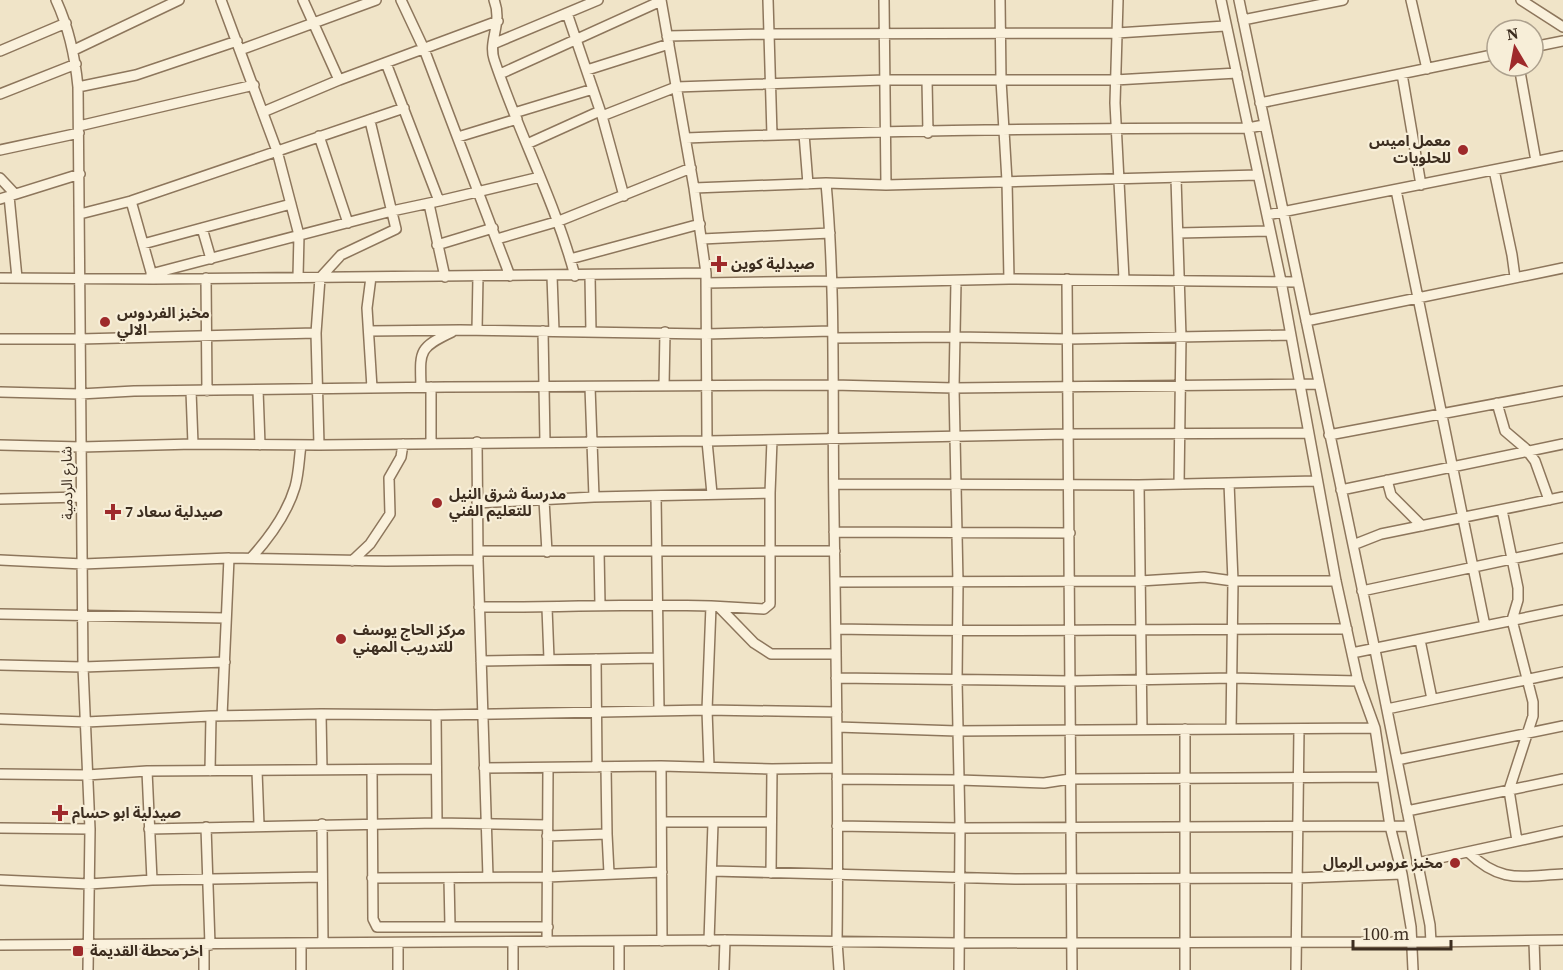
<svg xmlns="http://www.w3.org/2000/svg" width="1563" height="970" font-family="'Source Serif 4','Noto Sans Arabic',serif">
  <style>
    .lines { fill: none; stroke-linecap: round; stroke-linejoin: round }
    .minor-casing { stroke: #8d765c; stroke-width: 12 }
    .minor { stroke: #faf1dc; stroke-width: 9 }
    .poi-dot { fill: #9e2a2b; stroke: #f7eed8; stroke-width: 2 }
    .labels { text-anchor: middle; stroke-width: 4.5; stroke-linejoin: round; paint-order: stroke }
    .poi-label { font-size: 15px; font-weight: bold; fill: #3d2e20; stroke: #f7eed8; text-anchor: start }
    .street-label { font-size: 15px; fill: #3d2e20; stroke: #f7eed8 }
  </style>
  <rect width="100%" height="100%" fill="#f0e4c8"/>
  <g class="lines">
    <defs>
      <path id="minor" d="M56,0C69,28 75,56 78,87L83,667L90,829L88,970
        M221,0L277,151L299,235L298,277
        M303,0L339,80
        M401,0L424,49L510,276
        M494,0C503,23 488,40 494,59C518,132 555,201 575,276
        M768,0L772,135
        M884,0L886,185
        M1000,0L1001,80L1007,181L1009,279
        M1118,0L1115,103L1124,279
        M1221,0L1281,281L1336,581L1358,681L1375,728L1390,826L1402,874L1411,927L1413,970
        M1239,0L1375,650L1430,925L1431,942L1563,940
        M1411,0L1427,69
        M1521,0L1563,27
        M567,13L602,116L624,196
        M1243,20L1343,0
        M667,36L769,34L1117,33L1225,26
        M493,44L598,0
        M1533,47L1563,41
        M74,50L179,0
        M240,50L376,0
        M0,51L66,23
        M386,63L439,201
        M1519,66L1536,161
        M587,70L669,44
        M500,74L661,1
        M1402,74L1421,185
        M927,80L928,133
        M78,87L136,75L237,41
        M0,94L76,64
        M1260,103L1497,54
        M263,112L339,80L498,21
        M514,113L593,89
        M602,116L676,87L885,80H1115L1237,73
        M79,126L254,85
        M804,134L808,184
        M319,136L348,223
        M458,137L517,119
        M686,138C873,131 1061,128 1248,128L1264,125
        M527,144L600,111
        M0,150L79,133
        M1494,170L1512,255L1515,277
        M0,178L15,194
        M1176,178L1181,337L1179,484
        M826,183L886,185L1258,175
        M694,188L826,183C836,293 832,404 834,514C836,657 839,799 837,941L839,970
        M1396,190L1485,626
        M9,196L17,278
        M0,199L80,174
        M131,201L153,279
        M429,204L445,277
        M80,214L131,201L404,108
        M1267,215L1563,156
        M202,228L211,259
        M1178,233L1269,231
        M497,239L559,221L691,168
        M702,239L830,233
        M143,244L291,204
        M437,245L493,228
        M570,259L700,224
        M706,273L707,441L712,494
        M151,274L392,211L439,201L540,177
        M552,276L554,331
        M590,276L591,332
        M371,277L367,308L372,388
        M0,278L153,279L706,273L694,188L661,0
        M206,278L207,391
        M1067,279L1072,970
        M956,281L954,388L958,583L957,680L960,828L959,970
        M706,283L831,281
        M831,283L1009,279L1298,282
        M1306,321L1563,268
        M477,330L478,276
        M369,331L460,330L706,334L832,331
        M543,331L545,442
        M833,338L954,337L1068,339L1291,335
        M0,339H80L316,333
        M664,386L665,332
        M421,387C420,351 418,348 452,332
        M590,387L594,497
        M258,390L260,445
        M191,391L193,444
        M0,392L80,394L134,391L446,387L833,385L954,388L1318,384
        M1497,403L1505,431L1525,448L1535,461L1549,500
        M1329,435L1563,391
        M477,442L478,560L488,877
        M431,443V387
        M0,445L81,447L193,444L319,445L707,441L1068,434L1308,433
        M319,445L316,333L320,278L341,255L396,229L370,121
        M1387,480L1391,495L1422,526
        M1229,483L1233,581L1231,729
        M834,484L1139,485L1317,481
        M1139,485L1142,729
        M1341,490L1563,444
        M656,496L659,710
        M0,499L81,497
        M544,500L547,552
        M477,503L594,497L770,493
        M1502,510L1518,588V600L1512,620L1533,702V716L1509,790L1517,841
        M834,532L1070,533
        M1353,545L1381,534L1563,497
        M478,551H835
        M599,551L600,605
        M251,558C270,537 287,514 295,487C299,473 299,459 301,445
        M0,560L83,564L229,558L386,561L478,560
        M352,561L370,544L390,514L389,478L401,457L403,444
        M835,582L1140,581L1204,577L1233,581H1336
        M1362,591L1563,548
        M479,607C557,608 634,603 711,606
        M719,607L754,643L771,654H836
        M547,608L549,659
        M0,614L225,618
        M836,629C1006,633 1176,628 1347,629
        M1420,640L1432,699
        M1352,653L1563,610
        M596,659L597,767
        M481,661L658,658
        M0,665L83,667L225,662
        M836,678L1070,681L1233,678L1358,681
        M1387,709L1563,672
        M321,714L322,770
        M436,715L437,823
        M222,716L229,558
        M0,719L86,722L211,716L321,714L436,715L707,710L837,712
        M837,727L957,731L1375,728
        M1397,760L1563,726
        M661,766L662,941
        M709,766L707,710L711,606L764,609L770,604V493L772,440
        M606,767L607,834L609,873
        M484,768L661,766L772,769L837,768
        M372,770L373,919L377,927H548
        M147,771L152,880
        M210,771L211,716
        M257,771L259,825
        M0,774L87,775L147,771L436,769
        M837,779L959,780L1044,783L1070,779L1382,777
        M1407,811L1563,779
        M662,822H771
        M322,824L323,943
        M837,826L960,828L1410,826
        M206,827L210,945
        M0,828L90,829
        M149,829L437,823L547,825
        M547,836L607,834
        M1468,852C1501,884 1521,876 1563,874
        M1417,863L1563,831
        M712,871L1015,879L1296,878L1402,874
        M771,873L772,769
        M372,878L547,877L662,872
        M449,878L450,926
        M0,880L89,884L152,880L322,877
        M709,941L713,823
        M1534,941L1535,970
        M513,942V970
        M547,942L548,769
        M398,943V970
        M301,944V970
        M0,945L725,940L959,943L1431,942
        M204,945V970
        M619,970V942
        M724,970L725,940
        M1185,970V729
        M1296,970L1299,729"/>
    </defs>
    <use href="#minor" class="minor-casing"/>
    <use href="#minor" class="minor"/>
  </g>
  <g class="poi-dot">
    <circle cx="1463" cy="150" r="6"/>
    <path d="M716 255h6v6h6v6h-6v6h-6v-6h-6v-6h6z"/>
    <circle cx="105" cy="322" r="6"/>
    <circle cx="437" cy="503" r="6"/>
    <path d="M110 503h6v6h6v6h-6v6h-6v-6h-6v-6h6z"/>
    <circle cx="341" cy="639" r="6"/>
    <path d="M57 804h6v6h6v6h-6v6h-6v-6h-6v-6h6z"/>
    <circle cx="1455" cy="863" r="6"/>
    <rect x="72" y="945" width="12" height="12" rx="3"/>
  </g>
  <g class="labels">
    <g class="poi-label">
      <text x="1451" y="146" text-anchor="end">معمل اميس<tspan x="1451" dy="17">للحلويات</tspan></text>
      <text x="731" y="269">صيدلية كوين</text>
      <text x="117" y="318">مخبز الفردوس<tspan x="117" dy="17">الالي</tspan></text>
      <text x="449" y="499">مدرسة شرق النيل<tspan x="449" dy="17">للتعليم الفني</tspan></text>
      <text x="125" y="517">صيدلية سعاد 7</text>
      <text x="353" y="635">مركز الحاج يوسف<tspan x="353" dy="17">للتدريب المهني</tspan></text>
      <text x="72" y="818">صيدلية ابو حسام</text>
      <text x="1443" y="868" text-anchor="end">مخبز عروس الرمال</text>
      <text x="90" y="956">اخر محطة القديمة</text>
    </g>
    <g class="street-label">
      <text transform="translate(67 483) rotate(-91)" y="5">شارع الردمية</text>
    </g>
  </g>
  <g transform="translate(1515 48) rotate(350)"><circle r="28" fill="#f7eed8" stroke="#ada18e" stroke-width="1.5"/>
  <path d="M0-4.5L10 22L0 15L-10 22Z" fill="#9e2a2b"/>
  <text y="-9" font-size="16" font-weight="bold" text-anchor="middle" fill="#3d2e20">N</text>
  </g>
  <path d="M1353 940v9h98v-9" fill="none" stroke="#3d2e20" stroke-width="3"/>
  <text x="1362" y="940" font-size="18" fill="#3d2e20" stroke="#f7eed8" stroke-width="4.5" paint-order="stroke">100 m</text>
</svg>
